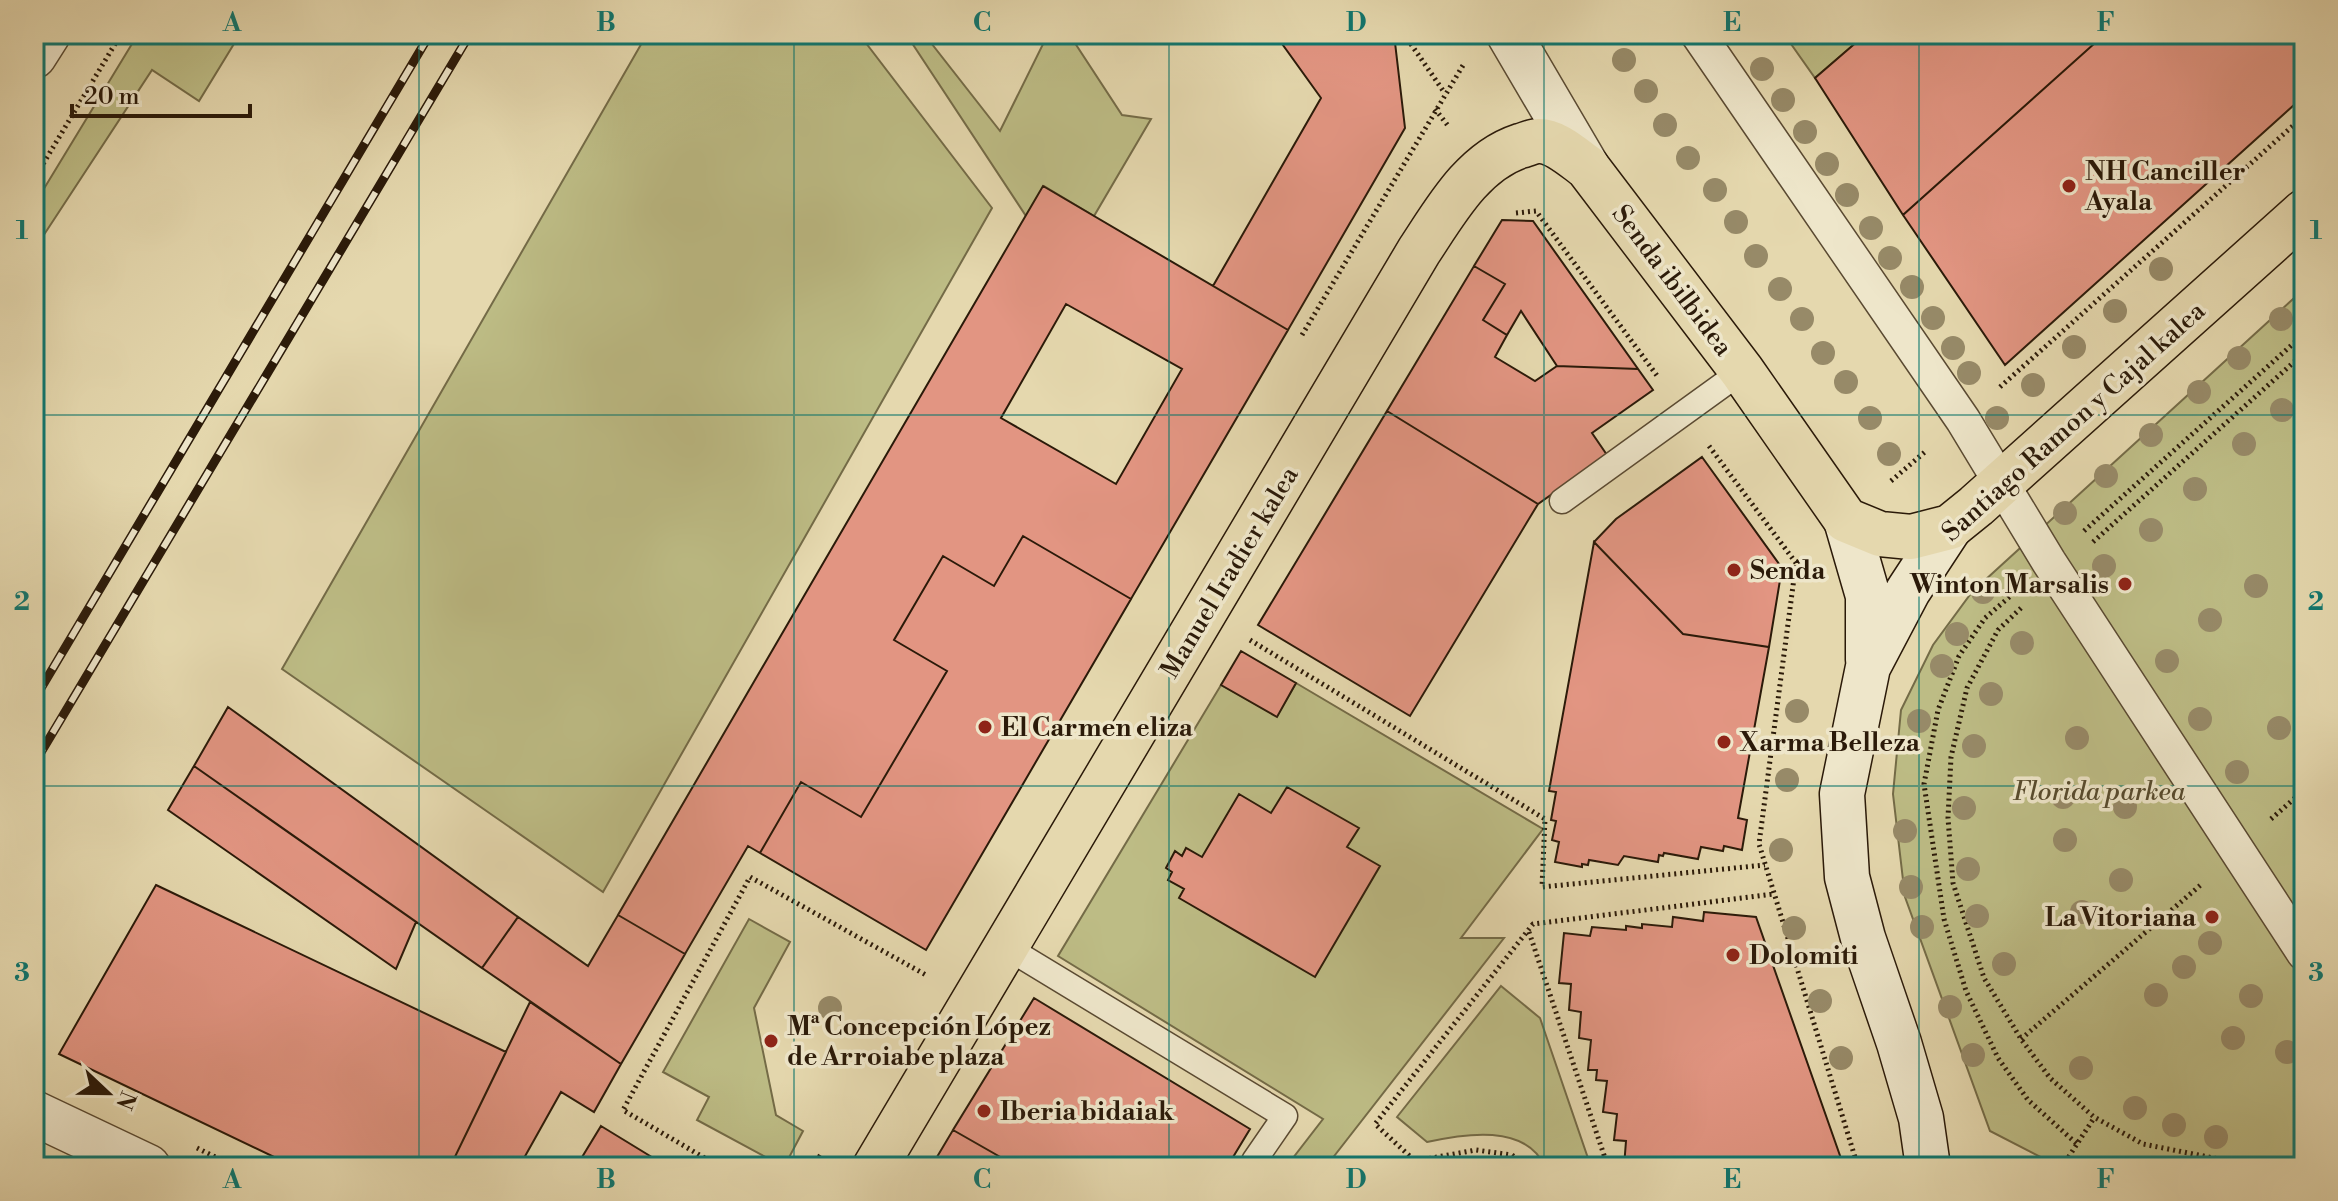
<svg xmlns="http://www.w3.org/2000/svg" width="2338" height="1201" font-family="'Libre Bodoni',serif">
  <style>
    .green { fill: #bdbc85; stroke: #746b47; stroke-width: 2 }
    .building { fill: #e29582; stroke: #2b1a09; stroke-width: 2; fill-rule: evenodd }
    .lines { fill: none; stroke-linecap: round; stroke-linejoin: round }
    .service-casing { stroke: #5a4a32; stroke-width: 27 }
    .pedestrian-casing { stroke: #5a4a32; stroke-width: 37 }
    .minor-casing { stroke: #5a4a32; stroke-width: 47 }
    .secondary-casing { stroke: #2b1a09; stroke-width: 47 }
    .primary-casing { stroke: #2b1a09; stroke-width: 47 }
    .path { stroke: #2b1a09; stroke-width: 5; stroke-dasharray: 2 4; stroke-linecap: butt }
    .service { stroke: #eee6ca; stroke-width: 24 }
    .pedestrian { stroke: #eee6ca; stroke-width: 34 }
    .minor { stroke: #eee6ca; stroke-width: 44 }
    .secondary { stroke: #eee6ca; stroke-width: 44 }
    .primary { stroke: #e5d8ae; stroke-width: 44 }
    .rail-casing { stroke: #2b1a09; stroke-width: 9 }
    .rail { stroke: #eee6ca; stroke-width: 6; stroke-dasharray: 18; stroke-linecap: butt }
    .tree { fill: #978a68 }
    .grid { fill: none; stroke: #0f766e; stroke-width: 2; stroke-opacity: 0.55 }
    .poi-dot { fill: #8f2418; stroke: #eee6ca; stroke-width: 3 }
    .labels { text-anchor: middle; stroke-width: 7; stroke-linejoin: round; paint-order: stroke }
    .poi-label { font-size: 26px; font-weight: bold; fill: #2b1a09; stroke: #eee6ca; text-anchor: start }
    .street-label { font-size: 26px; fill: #2b1a09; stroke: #eee6ca }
    .park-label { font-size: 26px; font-style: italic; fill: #574b2e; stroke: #eee6ca }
    .neatline { fill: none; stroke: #0f766e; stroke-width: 3 }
    .grid-label { font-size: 26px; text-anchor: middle; font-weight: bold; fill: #0f766e }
  </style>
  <rect width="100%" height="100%" fill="#e5d8ae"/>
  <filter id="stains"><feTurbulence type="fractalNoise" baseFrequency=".0025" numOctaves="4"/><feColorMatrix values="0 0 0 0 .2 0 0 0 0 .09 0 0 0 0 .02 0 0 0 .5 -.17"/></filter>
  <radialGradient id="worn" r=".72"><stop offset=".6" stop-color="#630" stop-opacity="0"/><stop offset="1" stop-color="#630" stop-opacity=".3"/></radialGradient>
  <path class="green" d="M138,34H240L199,101L152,70L34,250V205Z
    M647,34H859L992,208L603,892L282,669Z
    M906,34H924L1000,131L1048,34H1069L1122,115L1151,119L1094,216L1044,186L1026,216Z
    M1784,34H1866L1815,78Z
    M2304,289V1167H2060L1990,1131L1905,897L1893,794L1901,710L1933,645L1972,592Z
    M1296,683L1543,829L1461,938H1504L1328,1164L1330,1167H1286L1323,1119L1058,956L1221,685L1277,716Z
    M749,919L790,942L754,1008L776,1115L803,1131L784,1167L697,1120L709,1097L663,1072Z
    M1501,986L1540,1018L1591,1167H1545C1526,1123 1463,1134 1427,1142L1397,1117Z"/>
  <path class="building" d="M1275,34H1394L1405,128L1288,330L1213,286L1321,98Z
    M1866,34H2105L1903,215L1815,78Z
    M2105,34H2291L2304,48V96L2005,365L1903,215Z
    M1043,186L1288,330L1131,599L1023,536L994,586L943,556L894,640L947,671L861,817L801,782L760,853L748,846L685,954L618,915ZM1066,304L1182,369L1116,484L1001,418Z
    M1502,220L1533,221L1638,369L1557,366L1521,311L1507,335L1483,320L1505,284L1474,266Z
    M1474,266L1505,284L1483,320L1507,335L1495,357L1535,381L1557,366L1638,369L1653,390L1592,433L1607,455L1538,504L1387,411Z
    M1387,411L1538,504L1410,716L1258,625Z
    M1702,457L1782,568L1769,647L1683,634L1594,542L1616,519Z
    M1023,536L1131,599L926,950L760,853L801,782L861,817L947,671L894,640L943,556L994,586Z
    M1594,542L1683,634L1769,647L1738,818L1747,820L1742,850L1724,846L1723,851L1701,847L1698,859L1664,853L1663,856L1659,855L1658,862L1624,856L1618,865L1589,860L1588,865L1582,864V867L1555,862L1559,842L1552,840L1556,821L1551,820L1556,792L1549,791Z
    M1241,651L1296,683L1277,717L1221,685Z
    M228,707L518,917L482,968L194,766Z
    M194,766L416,922L396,969L168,810Z
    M1287,787L1359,828L1347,847L1380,866L1315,977L1179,898L1184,889L1168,880L1172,872L1166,868L1175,851L1182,856L1186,848L1202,857L1239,794L1271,813Z
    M156,885L506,1052L450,1167H295L59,1054Z
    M1704,912L1756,917L1844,1167H1624L1626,1141L1614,1140L1617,1114L1603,1112L1607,1081L1596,1080L1597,1070H1588L1591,1040L1579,1038L1581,1012L1569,1010L1571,984L1559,983L1564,933L1590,936L1592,927L1626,930V926L1642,928V924L1672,927L1673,917L1703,921Z
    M618,915L685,954L621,1064L482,968L518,917L588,966Z
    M1034,998L1250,1129L1227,1167H1010L1002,1158L953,1130Z
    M530,1002L621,1064L594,1112L561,1092L519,1167H450Z
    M601,1126L668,1167H576Z
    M953,1130L1002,1158L1010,1167H931Z"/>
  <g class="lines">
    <defs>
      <path id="service" d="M1562,501L1742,371
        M1006,947L1285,1116L1254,1161"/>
      <path id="pedestrian" d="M1698,34L1963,420L2049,562L2304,953"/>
      <path id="minor" d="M1509,34L1587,167
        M34,56L48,34
        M34,1113L148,1167"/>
      <path id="secondary" d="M1846,520L1868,596V660
        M1928,1167L1921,1118L1899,1043L1863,938L1847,877L1842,794L1868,667L1908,591L1950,527"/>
      <path id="primary" d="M875,1167L1419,251C1445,212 1472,162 1520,146C1525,145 1533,141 1538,141C1555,140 1574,158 1587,167L1742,371L1846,520L1880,534L1911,537L1950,527L1976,506L2304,212"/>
    </defs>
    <use href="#service" class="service-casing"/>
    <use href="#pedestrian" class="pedestrian-casing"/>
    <use href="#minor" class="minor-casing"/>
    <use href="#secondary" class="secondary-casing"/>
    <use href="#primary" class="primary-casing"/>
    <path class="path" d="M1404,34L1444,92
      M1435,109L1449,127
      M34,179L121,34
      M1516,213L1536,211L1658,377
      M1302,335L1465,62
      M2000,387L2304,116
      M1709,446L1796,563
      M1891,481L1926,451
      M2084,531L2304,334
      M2093,542L2304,353
      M1799,561L1796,563L1759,844L1858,1167
      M2014,593L1985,618L1959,656L1938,710L1924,784L1944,919L1966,991L1998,1058L2028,1100L2077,1144
      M2021,608L1998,630L1967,688L1951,757L1948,818L1953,883L1984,978L2021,1039L2050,1078L2094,1117L2143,1144L2254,1166L2304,1165
      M1250,640L1545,819L1542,887L1765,865
      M2271,819L2304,790
      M1529,932L1608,1167
      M2021,1039L2203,883
      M197,1148L236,1167
      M720,1167L623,1110L750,877L926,975
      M813,1167L821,1154
      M1528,1167L1512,1155L1476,1150L1415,1161L1375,1124L1533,924L1774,894
      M2062,1167L2094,1118"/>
    <use href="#service" class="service"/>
    <use href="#pedestrian" class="pedestrian"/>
    <use href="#minor" class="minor"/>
    <use href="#secondary" class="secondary"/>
    <use href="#primary" class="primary"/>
    <defs>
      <path id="rail" d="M34,700L430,34
        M34,764L470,34"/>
    </defs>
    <use href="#rail" class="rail-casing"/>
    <use href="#rail" class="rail"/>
  </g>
  <g class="tree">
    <circle cx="1624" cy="60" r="12"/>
    <circle cx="1762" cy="69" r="12"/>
    <circle cx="1646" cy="91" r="12"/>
    <circle cx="1783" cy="100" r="12"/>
    <circle cx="1665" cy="125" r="12"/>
    <circle cx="1805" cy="132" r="12"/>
    <circle cx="1688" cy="158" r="12"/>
    <circle cx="1827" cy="164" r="12"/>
    <circle cx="1715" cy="190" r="12"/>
    <circle cx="1847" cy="195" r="12"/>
    <circle cx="1736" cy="222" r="12"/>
    <circle cx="1871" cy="228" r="12"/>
    <circle cx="1756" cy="256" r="12"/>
    <circle cx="1890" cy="258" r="12"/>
    <circle cx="2161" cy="269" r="12"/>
    <circle cx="1912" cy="287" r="12"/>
    <circle cx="1780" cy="289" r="12"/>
    <circle cx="2115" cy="311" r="12"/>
    <circle cx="1933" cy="318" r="12"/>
    <circle cx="1802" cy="319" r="12"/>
    <circle cx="2281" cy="319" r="12"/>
    <circle cx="2074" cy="347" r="12"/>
    <circle cx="1953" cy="348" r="12"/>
    <circle cx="1823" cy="353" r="12"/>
    <circle cx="2239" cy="358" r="12"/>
    <circle cx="1969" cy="373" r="12"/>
    <circle cx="1846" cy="382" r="12"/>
    <circle cx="2033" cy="385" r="12"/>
    <circle cx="2199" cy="392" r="12"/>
    <circle cx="2282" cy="410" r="12"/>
    <circle cx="1870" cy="418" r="12"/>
    <circle cx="1997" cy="418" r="12"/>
    <circle cx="2151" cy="435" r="12"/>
    <circle cx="2244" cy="444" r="12"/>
    <circle cx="1889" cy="454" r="12"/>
    <circle cx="2106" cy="476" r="12"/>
    <circle cx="2195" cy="489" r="12"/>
    <circle cx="2065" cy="513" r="12"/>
    <circle cx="2151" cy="530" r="12"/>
    <circle cx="2104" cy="566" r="12"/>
    <circle cx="2256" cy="586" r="12"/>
    <circle cx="1983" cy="592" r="12"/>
    <circle cx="2210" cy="620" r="12"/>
    <circle cx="1957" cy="634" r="12"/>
    <circle cx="2022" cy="643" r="12"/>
    <circle cx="2167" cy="661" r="12"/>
    <circle cx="1942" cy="666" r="12"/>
    <circle cx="1991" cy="694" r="12"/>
    <circle cx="1797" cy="711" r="12"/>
    <circle cx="2200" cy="719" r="12"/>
    <circle cx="1919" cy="721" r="12"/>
    <circle cx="2279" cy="728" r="12"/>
    <circle cx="2077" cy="738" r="12"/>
    <circle cx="1974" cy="746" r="12"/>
    <circle cx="2237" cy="772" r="12"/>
    <circle cx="1787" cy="780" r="12"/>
    <circle cx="2063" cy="797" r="12"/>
    <circle cx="2125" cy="807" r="12"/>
    <circle cx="1964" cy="808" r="12"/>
    <circle cx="1905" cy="831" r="12"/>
    <circle cx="2065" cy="840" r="12"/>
    <circle cx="1781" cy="850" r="12"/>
    <circle cx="1968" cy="869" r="12"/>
    <circle cx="2121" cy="880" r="12"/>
    <circle cx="1911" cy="887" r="12"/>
    <circle cx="2082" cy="912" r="12"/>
    <circle cx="1977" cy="916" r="12"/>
    <circle cx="1922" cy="927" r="12"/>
    <circle cx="1794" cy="928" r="12"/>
    <circle cx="2210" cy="943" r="12"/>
    <circle cx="2004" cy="964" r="12"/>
    <circle cx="2184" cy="967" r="12"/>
    <circle cx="2156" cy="995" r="12"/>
    <circle cx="2251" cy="996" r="12"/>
    <circle cx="1820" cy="1001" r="12"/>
    <circle cx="1950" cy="1007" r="12"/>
    <circle cx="830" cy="1008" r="12"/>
    <circle cx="2233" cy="1038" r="12"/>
    <circle cx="2287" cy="1052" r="12"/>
    <circle cx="1973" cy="1055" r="12"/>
    <circle cx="1841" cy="1058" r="12"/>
    <circle cx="2081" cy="1068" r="12"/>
    <circle cx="2135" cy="1108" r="12"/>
    <circle cx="2174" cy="1125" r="12"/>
    <circle cx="2216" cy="1137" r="12"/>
  </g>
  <path class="grid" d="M419,34V1167M794,34V1167M1169,34V1167M1544,34V1167M1919,34V1167M34,415H2304M34,786H2304"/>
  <g class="poi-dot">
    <circle cx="2069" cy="186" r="8"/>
    <circle cx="1734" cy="570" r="8"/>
    <circle cx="2125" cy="584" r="8"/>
    <circle cx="985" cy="727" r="8"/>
    <circle cx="1724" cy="742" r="8"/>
    <circle cx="2212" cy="917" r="8"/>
    <circle cx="1733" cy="955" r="8"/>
    <circle cx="771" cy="1041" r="8"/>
    <circle cx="984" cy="1111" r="8"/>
  </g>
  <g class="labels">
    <g class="poi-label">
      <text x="2085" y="180">NH Canciller<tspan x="2085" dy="30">Ayala</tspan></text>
      <text x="1750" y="579">Senda</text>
      <text x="2109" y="593" text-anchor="end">Winton Marsalis</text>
      <text x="1001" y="736">El Carmen eliza</text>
      <text x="1740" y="751">Xarma Belleza</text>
      <text x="2196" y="926" text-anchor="end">La Vitoriana</text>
      <text x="1749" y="964">Dolomiti</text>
      <text x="787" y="1035">Mª Concepción López<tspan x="787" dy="30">de Arroiabe plaza</tspan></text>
      <text x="1000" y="1120">Iberia bidaiak</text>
    </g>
    <g class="street-label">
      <text transform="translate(1673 280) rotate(53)" y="9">Senda ibilbidea</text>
      <text transform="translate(2073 421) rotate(-42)" y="9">Santiago Ramon y Cajal kalea</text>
      <text transform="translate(1229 572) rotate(-59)" y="9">Manuel Iradier kalea</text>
    </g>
    <g class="park-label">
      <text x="2099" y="800">Florida parkea</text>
    </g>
  </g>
  <rect width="2338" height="1201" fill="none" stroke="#e5d8ae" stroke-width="88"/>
  <g transform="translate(108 1093) rotate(112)" stroke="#eee6ca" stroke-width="6" paint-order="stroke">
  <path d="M0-6L14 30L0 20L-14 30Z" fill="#2b1a09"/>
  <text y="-12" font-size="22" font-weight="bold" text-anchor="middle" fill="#2b1a09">N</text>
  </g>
  <path d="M72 104v12h178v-12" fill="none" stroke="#2b1a09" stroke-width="4"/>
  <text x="84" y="104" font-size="24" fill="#2b1a09" stroke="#eee6ca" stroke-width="6" paint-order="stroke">20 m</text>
  <rect x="44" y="44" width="2250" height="1113" class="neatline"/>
  <g class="grid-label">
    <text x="232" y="31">A</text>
    <text x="606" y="31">B</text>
    <text x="982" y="31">C</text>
    <text x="1356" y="31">D</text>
    <text x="1732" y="31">E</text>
    <text x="2106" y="31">F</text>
    <text x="22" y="239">1</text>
    <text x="2316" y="239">1</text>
    <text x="22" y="610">2</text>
    <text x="2316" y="610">2</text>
    <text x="22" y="981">3</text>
    <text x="2316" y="981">3</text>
    <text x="232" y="1188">A</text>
    <text x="606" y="1188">B</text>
    <text x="982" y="1188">C</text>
    <text x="1356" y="1188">D</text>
    <text x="1732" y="1188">E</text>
    <text x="2106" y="1188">F</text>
  </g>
  <rect width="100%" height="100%" filter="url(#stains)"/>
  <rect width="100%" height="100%" fill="url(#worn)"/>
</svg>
